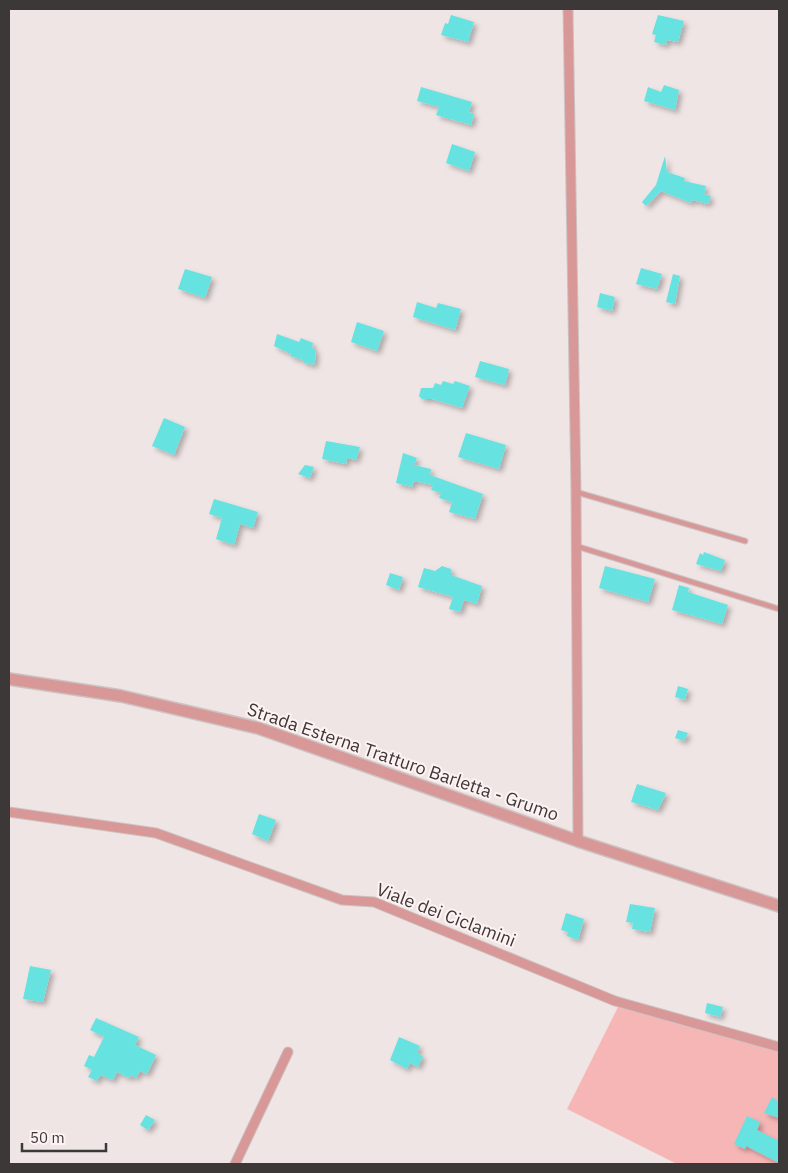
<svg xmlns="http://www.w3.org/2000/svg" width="788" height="1173" font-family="'IBM Plex Sans',sans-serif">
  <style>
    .green { fill: #f7b6b6 }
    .building { fill: #66e2e0; filter: url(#shadow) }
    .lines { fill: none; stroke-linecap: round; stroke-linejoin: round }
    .service-casing { stroke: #ccc2c2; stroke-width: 7 }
    .minor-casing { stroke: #ccc2c2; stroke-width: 11 }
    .tertiary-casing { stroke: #ccc2c2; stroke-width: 14 }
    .service { stroke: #d89898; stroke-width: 4.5 }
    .minor { stroke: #d89898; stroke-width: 9 }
    .tertiary { stroke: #d89898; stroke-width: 11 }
    .labels { text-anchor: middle; stroke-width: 4; stroke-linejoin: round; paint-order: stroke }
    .street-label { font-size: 18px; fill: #3c3837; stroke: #fef2f2 }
  </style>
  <defs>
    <filter id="shadow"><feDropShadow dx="3.5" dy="3.5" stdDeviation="2.5" flood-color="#0004"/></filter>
  </defs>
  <rect width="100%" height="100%" fill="#f0e5e5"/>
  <path class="green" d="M619,1005L779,1052V1164H677L567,1109Z"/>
  <path class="building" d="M451,15L474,22L468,42L441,35L445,23L448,24Z
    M658,15L684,21L678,42L667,40L666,45L654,42L656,35L652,34Z
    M664,85L679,90L675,110L644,101L648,87L661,92Z
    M421,87L472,102L469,112L474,114L471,125L436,115L439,107L417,101Z
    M452,144L475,152L469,171L446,163Z
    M665,156L667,172L685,178L684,181L706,186L704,194L711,196L708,204L692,200L691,203L661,191L646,206L642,202L656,185Z
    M641,268L662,274L657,289L636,284Z
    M185,269L212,277L205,298L178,289Z
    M673,274L680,276L675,304L666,302Z
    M600,293L615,297L612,311L597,307Z
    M417,302L436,308L438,303L461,309L455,330L413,317Z
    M357,322L384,331L377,351L351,342Z
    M277,334L299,342L301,338L313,343L312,348L316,350L315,355L316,356L314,365L302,362L303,360L290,356L291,354L274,346Z
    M480,361L509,369L505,385L475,377Z
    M443,381L453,384L455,381L470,386L462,408L432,399H422L419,396L421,388H433L435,383L441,385Z
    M164,418L185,427L174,455L152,446Z
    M466,433L506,445L499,469L458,457Z
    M326,441L360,447L356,460L347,458L346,464L322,459Z
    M403,453L417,458L414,465L431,469L430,475L483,494L475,519L449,512L452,502L439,498L441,493L431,490L433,485L414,481L412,487L396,483Z
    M305,465L314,467L310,478L298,474Z
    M214,499L258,512L253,528L240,524L234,545L216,539L222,518L209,514Z
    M704,552L725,560L721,571L696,564L700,553L703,555Z
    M442,566L451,569V575L482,586L477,604L464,600L460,612L449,609L453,597L418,587L424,568L435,571Z
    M605,566L655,579L648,602L599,588Z
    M390,573L403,577L399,590L386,585Z
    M679,585L689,588L688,592L728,605L722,624L672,610Z
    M678,686L688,689L685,700L675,697Z
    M678,730L688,733L684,741L675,738Z
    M637,784L666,793L658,810L631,802Z
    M259,814L276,820L268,841L252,834Z
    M630,904L655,908L650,932L632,929L633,923L626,922Z
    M566,913L584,919L578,940L567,936L568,932L561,930Z
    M30,966L51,970L43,1002L23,999Z
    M707,1003L723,1007L720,1017L705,1013Z
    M96,1018L139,1037L135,1045L156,1055L147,1074L140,1071L136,1078L131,1075L129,1078L117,1072L113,1080L100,1075L97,1081L88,1077L92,1070L84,1066L89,1055L94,1057L104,1037L90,1030Z
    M399,1037L420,1046L417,1053L423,1056L418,1067L410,1063L407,1069L390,1060Z
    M772,1097L779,1102V1118L764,1113Z
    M146,1115L155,1120L148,1130L140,1125Z
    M747,1116L760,1122L757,1130L779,1141V1163L746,1146L745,1149L734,1144Z"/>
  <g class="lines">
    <defs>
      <path id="service" d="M576,492L745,541
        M576,546L779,609"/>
      <path id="minor" d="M568,9L576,492L578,841
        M9,812L156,833L342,900L374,902L615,1001L779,1047
        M235,1164L288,1052"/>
      <path id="tertiary" d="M9,679L121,696L258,728L578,841L779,906"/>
    </defs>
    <use href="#service" class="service-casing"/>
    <use href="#minor" class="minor-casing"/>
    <use href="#tertiary" class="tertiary-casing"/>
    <use href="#service" class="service"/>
    <use href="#minor" class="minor"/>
    <use href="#tertiary" class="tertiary"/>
  </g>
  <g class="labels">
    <g class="street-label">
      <text transform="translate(403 762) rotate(19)" y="6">Strada Esterna Tratturo Barletta - Grumo</text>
      <text transform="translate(446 915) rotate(21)" y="6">Viale dei Ciclamini</text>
    </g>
  </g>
  <rect width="788" height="1173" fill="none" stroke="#3c3837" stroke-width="20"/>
  <path d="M22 1143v8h84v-8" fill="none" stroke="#3c3837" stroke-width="2.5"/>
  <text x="30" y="1143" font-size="15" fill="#3c3837" stroke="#fef2f2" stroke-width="4" paint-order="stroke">50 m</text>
</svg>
